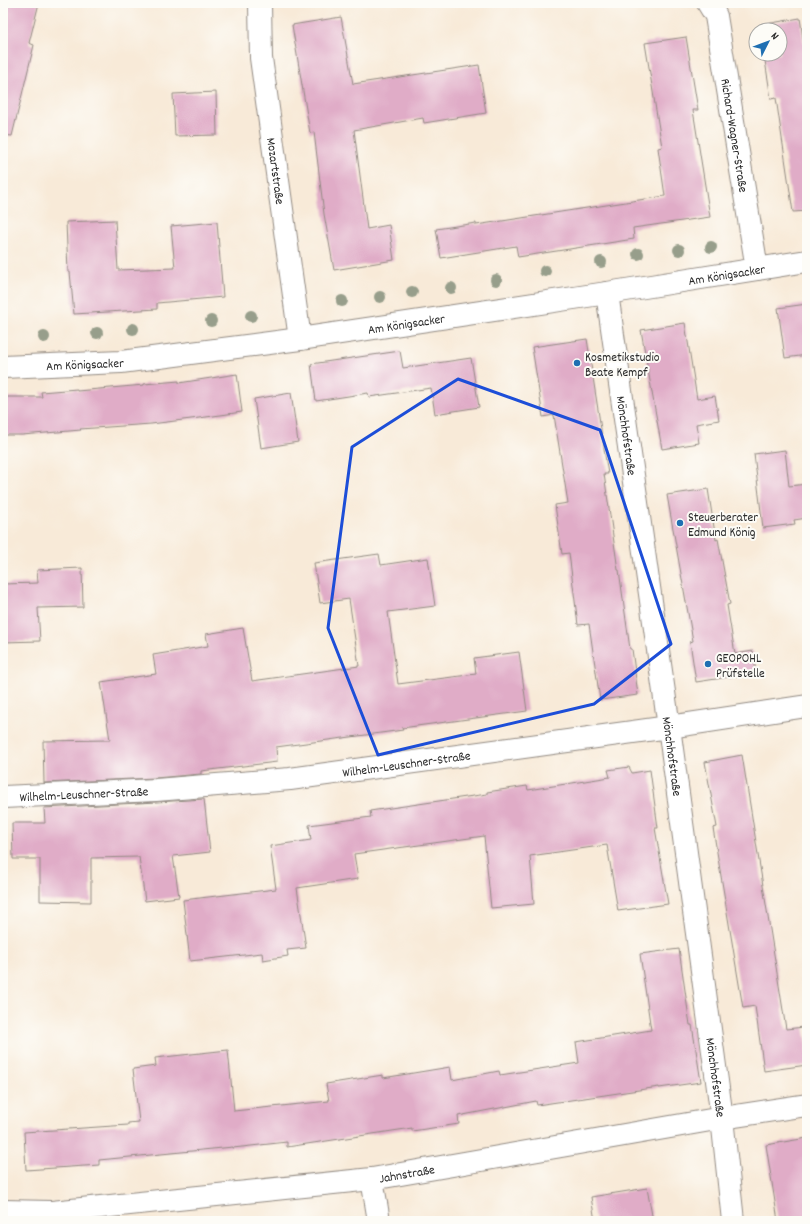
<svg xmlns="http://www.w3.org/2000/svg" width="810" height="1224" font-family="Dekko,sans-serif">
  <style>
    .building { fill: #e0acc7 }
    .lines { fill: none; stroke-linecap: round; stroke-linejoin: round }
    .minor-casing { stroke: #928a82; stroke-width: 24 }
    .minor { stroke: #fff; stroke-width: 22 }
    .tree { fill: #979e8b }
    .marked { fill: none; stroke: #1d4ed8; stroke-width: 3; stroke-linejoin: round }
    .poi-dot { fill: #1f6fb2; stroke: #fdfcf7; stroke-width: 1.5 }
    .labels { text-anchor: middle; stroke-width: 4; stroke-linejoin: round; paint-order: stroke }
    .street-label { font-size: 13px; fill: #2b2b2b; stroke: #fdfcf7 }
    .poi-label { font-size: 13px; fill: #2b2b2b; stroke: #fdfcf7; text-anchor: start }
  </style>
  <rect width="100%" height="100%" fill="#fdfcf7"/>
  <filter id="ink" filterUnits="userSpaceOnUse"><feTurbulence type="fractalNoise" baseFrequency=".025" numOctaves="2"/><feDisplacementMap in="SourceGraphic" scale="8" xChannelSelector="R" yChannelSelector="G"/><feConvolveMatrix kernelMatrix="1 2 1 2 8 2 1 2 1" color-interpolation-filters="sRGB"/></filter>
  <filter id="wash" filterUnits="userSpaceOnUse"><feTurbulence type="fractalNoise" baseFrequency=".012" numOctaves="4" result="noise"/><feDisplacementMap in="SourceGraphic" scale="16" xChannelSelector="R" yChannelSelector="G"/><feGaussianBlur stdDeviation="0.9" result="paint"/><feColorMatrix in="noise" values="0 0 0 0 0 0 0 0 0 0 0 0 0 0 0 0 0 1.4 0 .05"/><feComposite in="paint" operator="in"/></filter>
  <g filter="url(#wash)">
    <rect width="100%" height="100%" fill="#f8ead8"/>
    <g id="blocks">
      <path class="building" d="M3,3H39L29,43L34,45L12,136L3,135Z
        M341,17L353,84L479,65L486,113L424,123L423,118L354,130L367,229L389,225L394,260L334,270L324,214L314,132L310,133L292,25Z
        M800,18L807,65V211L793,212L776,98L771,99L764,54H780V30H761L760,25Z
        M686,37L698,110H693L710,217L633,228L634,239L518,257L516,246L441,258L436,229L476,223V225L665,196L658,148L662,147L645,43Z
        M216,92L217,135L175,136L173,94Z
        M115,220L118,270L175,268L171,226L217,222L223,297L157,303V309L74,314L70,272H68L66,222Z
        M807,304V355L785,358L778,308Z
        M685,323L697,399L715,396L719,420L696,424L699,443L662,449L641,330Z
        M587,339L608,474H604L618,570H619L630,649H632L638,695L600,700L589,624L578,625L569,553L562,554L555,505L568,503L554,415L543,417L532,347Z
        M400,351L403,368L471,358L479,407L435,414L431,388L369,397L368,393L316,401L311,364Z
        M237,374L242,412L199,418L151,424L80,429L81,430L22,435H3V397H42L41,392L77,389V391L144,385V384L179,381V383Z
        M291,393L298,442L261,448L254,399Z
        M785,450L789,486L807,484V518L794,520L795,524L763,528L754,454Z
        M708,489L716,540L718,539L730,604L727,605L735,654L753,651L756,673L696,682L690,642L693,641L667,495Z
        M379,554L381,565L428,558L435,606L388,612L398,684L476,674L474,658L519,652L527,711L402,728L403,730L276,747L277,762L201,771V774L155,778L44,783L43,741L110,740L101,682L156,674L153,655L208,646L206,634L243,628L252,681L359,666L349,599L320,603L314,563Z
        M82,568L83,607L38,608L40,641L3,642V584L38,583L37,570Z
        M742,755L786,1029L804,1027L807,1044V1065L764,1071L755,1006L743,1008L713,828L717,827L705,762Z
        M629,767L632,773L650,770L658,828H655L668,904L618,911L607,845L530,856L534,904L491,908L484,836L354,854L358,879L297,888L306,948L287,950L288,956L263,960L262,953L190,961L183,900L276,889L270,846L311,840L309,825L371,817L370,811L487,794V792L527,786L528,790L610,777L608,770Z
        M204,799L210,852L173,856L179,897L145,901L139,857L91,858V902L40,901V859H13L12,823H45L44,808L157,802Z
        M679,949L690,1025H692L701,1082L659,1088V1087L537,1105L536,1101L458,1116L459,1124L412,1131V1128L287,1147V1142L233,1148V1147L99,1160V1165L26,1170L24,1132L128,1125V1123L139,1122L133,1069L156,1066L155,1058L228,1050L234,1111L329,1101L326,1084L383,1075V1078L450,1067L452,1080L499,1071L500,1075L579,1063L576,1042L651,1030L640,954Z
        M807,1138V1221H778L766,1145Z
        M647,1188L653,1221H595L591,1197Z"/>
    </g>
  </g>
  <g filter="url(#ink)">
    <use href="#blocks" fill-opacity="0" stroke="#928a82" stroke-width="1"/>
    <g class="lines">
      <defs>
        <g id="minor">
          <path id="s1" d="M260,3L261,58L300,339"/>
          <path id="s2" d="M708,3L716,16L757,269"/>
          <path id="s3" d="M607,293L669,727L722,1118L733,1221"/>
          <path id="s4" d="M3,367L121,362L300,339L607,293L807,261"/>
          <path id="s5" d="M3,797L156,790L290,779L669,727L807,706"/>
          <path d="M372,1179L379,1221"/>
          <path id="s6" d="M3,1211L52,1212L372,1179L722,1118L807,1105"/>
        </g>
      </defs>
      <use href="#minor" class="minor-casing"/>
      <use href="#minor" class="minor"/>
    </g>
    <g class="tree">
      <circle cx="711" cy="247" r="6"/>
      <circle cx="679" cy="250" r="6"/>
      <circle cx="638" cy="254" r="6"/>
      <circle cx="601" cy="262" r="6"/>
      <circle cx="545" cy="271" r="6"/>
      <circle cx="496" cy="280" r="6"/>
      <circle cx="451" cy="288" r="6"/>
      <circle cx="412" cy="292" r="6"/>
      <circle cx="380" cy="297" r="6"/>
      <circle cx="342" cy="301" r="6"/>
      <circle cx="251" cy="316" r="6"/>
      <circle cx="211" cy="321" r="6"/>
      <circle cx="133" cy="329" r="6"/>
      <circle cx="97" cy="333" r="6"/>
      <circle cx="44" cy="337" r="6"/>
    </g>
  </g>
  <path class="marked" d="M458,379L600,430L671,644L594,704L378,755L328,628L352,447Z"/>
  <g class="poi-dot">
    <circle cx="577" cy="363" r="4"/>
    <circle cx="680" cy="523" r="4"/>
    <circle cx="708" cy="664" r="4"/>
  </g>
  <g class="labels">
    <g class="street-label">
      <text dy="5" stroke="none"><textPath href="#s2" startOffset="136">Richard-Wagner-Straße</textPath></text>
      <text dy="5" stroke="none"><textPath href="#s1" startOffset="169">Mozartstraße</textPath></text>
      <text dy="5" stroke="none"><textPath href="#s4" startOffset="730">Am Königsacker</textPath></text>
      <text dy="5" stroke="none"><textPath href="#s4" startOffset="406">Am Königsacker</textPath></text>
      <text dy="5" stroke="none"><textPath href="#s4" startOffset="82">Am Königsacker</textPath></text>
      <text dy="5" stroke="none"><textPath href="#s3" startOffset="144">Mönchhofstraße</textPath></text>
      <text dy="5" stroke="none"><textPath href="#s3" startOffset="468">Mönchhofstraße</textPath></text>
      <text dy="5" stroke="none"><textPath href="#s5" startOffset="405">Wilhelm-Leuschner-Straße</textPath></text>
      <text dy="5" stroke="none"><textPath href="#s5" startOffset="81">Wilhelm-Leuschner-Straße</textPath></text>
      <text dy="5" stroke="none"><textPath href="#s3" startOffset="792">Mönchhofstraße</textPath></text>
      <text dy="5" stroke="none"><textPath href="#s6" startOffset="406">Jahnstraße</textPath></text>
    </g>
    <g class="poi-label">
      <text x="585" y="361">Kosmetikstudio<tspan x="585" dy="15">Beate Kempf</tspan></text>
      <text x="688" y="521">Steuerberater<tspan x="688" dy="15">Edmund König</tspan></text>
      <text x="716" y="662">GEOPOHL<tspan x="716" dy="15">Prüfstelle</tspan></text>
    </g>
  </g>
  <rect width="810" height="1224" fill="none" stroke="#fdfcf7" stroke-width="16"/>
  <g transform="translate(768 42) rotate(48)"><circle r="19" fill="#fdfcf7" stroke="#a9a8a5"/>
  <path d="M0-3L7 15L0 10L-7 15Z" fill="#1f6fb2"/>
  <text y="-6" font-size="11" font-weight="bold" text-anchor="middle" fill="#2b2b2b">N</text>
  </g>
</svg>
